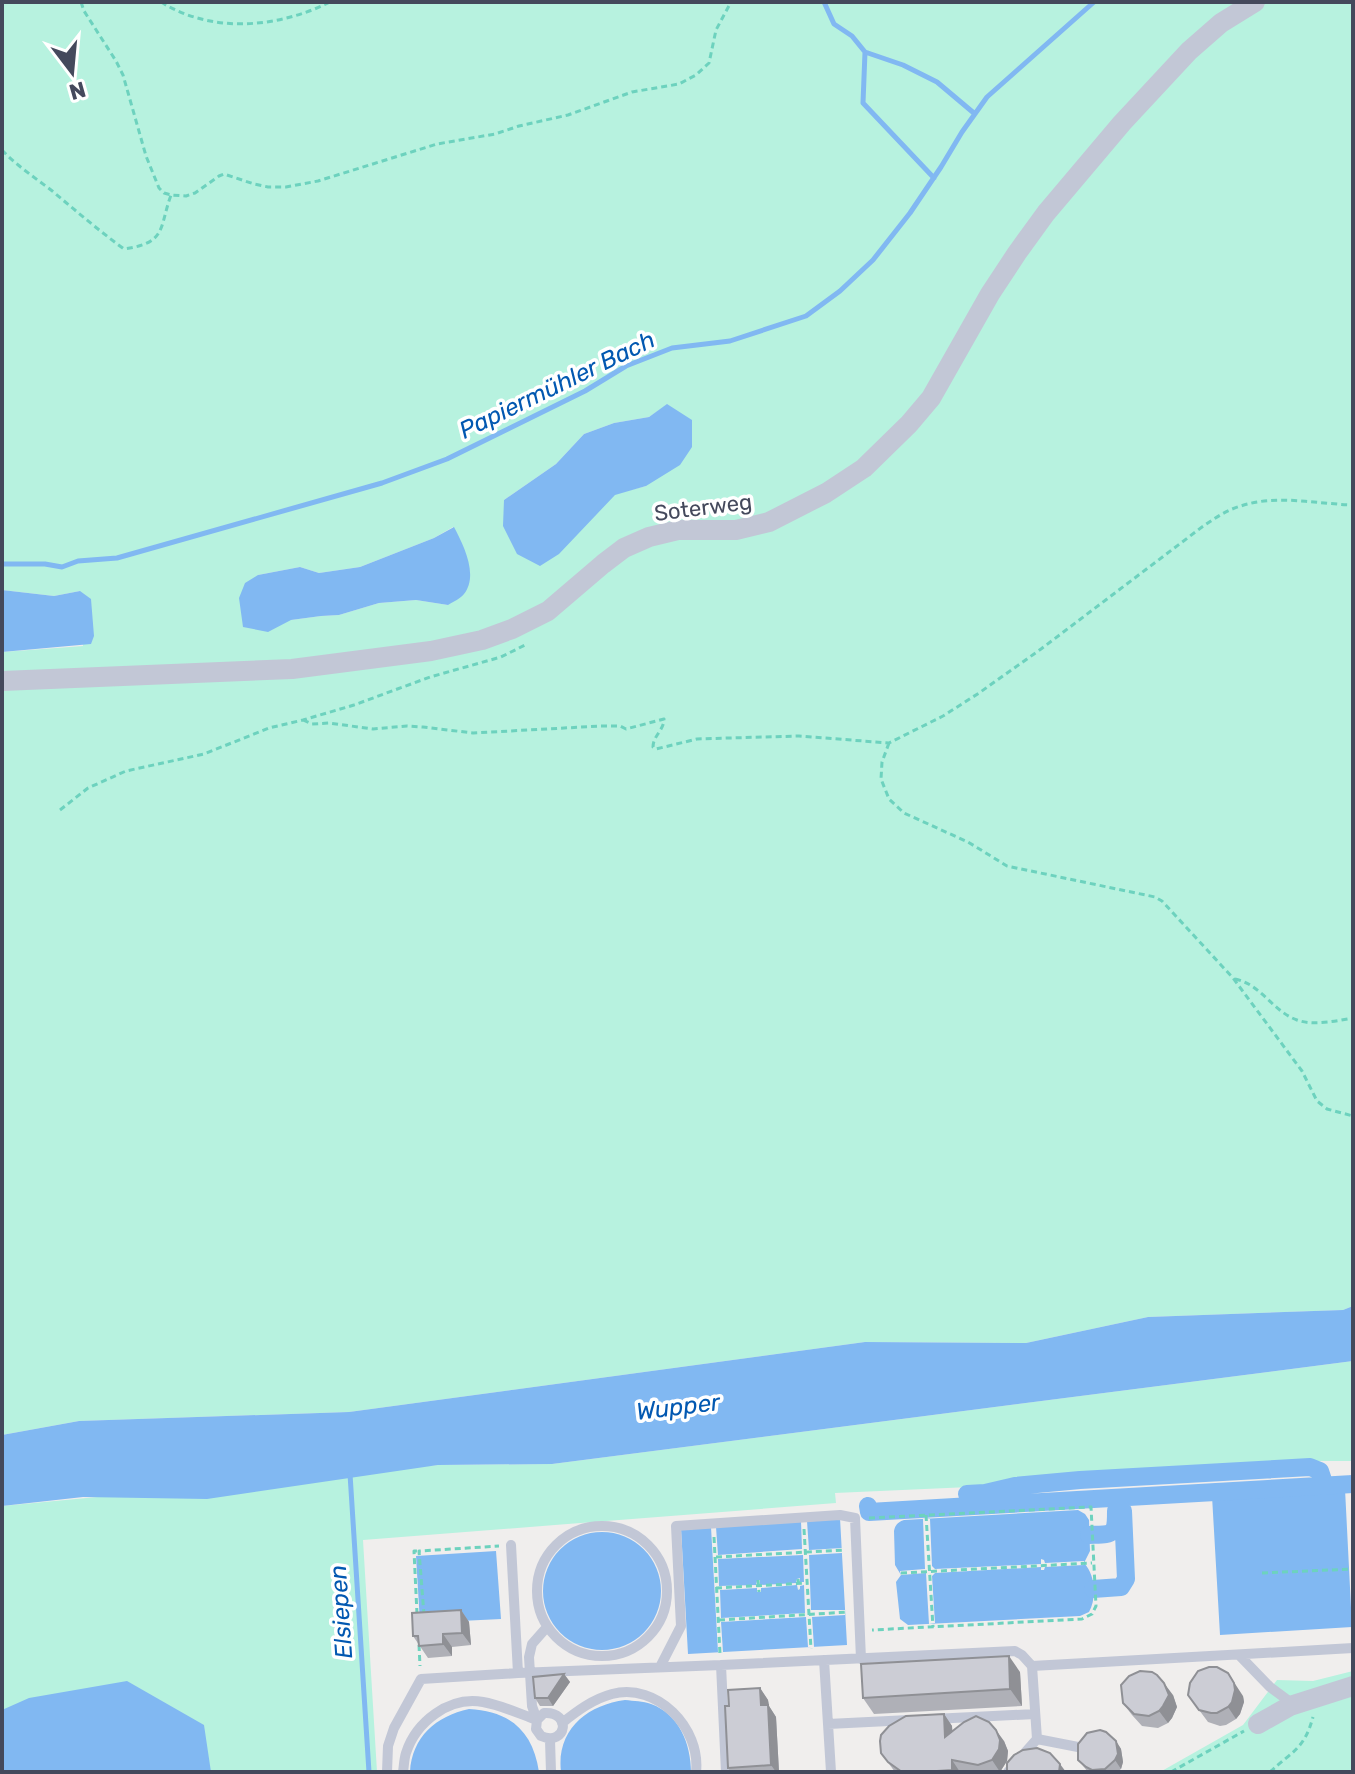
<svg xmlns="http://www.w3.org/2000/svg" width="1355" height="1774" font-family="Rubik,sans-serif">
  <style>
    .green { fill: #b7f2df; fill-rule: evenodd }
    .water { fill: #81b8f2 }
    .pier { fill: #f0eeed; fill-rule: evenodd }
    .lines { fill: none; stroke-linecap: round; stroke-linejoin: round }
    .stream { stroke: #81b8f2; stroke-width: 5 }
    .canal { stroke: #81b8f2; stroke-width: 18 }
    .path { stroke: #6dd2be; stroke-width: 3; stroke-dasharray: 6 4; stroke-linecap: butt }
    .lane { stroke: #c2c7d6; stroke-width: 10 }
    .street { stroke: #c2c7d6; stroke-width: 20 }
    .wall { fill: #afb0b7 }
    .shaded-wall { fill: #8f9095 }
    .building { fill: #cccdd5; stroke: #8f9095; stroke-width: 2 }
    .labels { text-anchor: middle; stroke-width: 7; stroke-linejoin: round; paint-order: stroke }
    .street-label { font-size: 22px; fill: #44495c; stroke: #fff }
    .water-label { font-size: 24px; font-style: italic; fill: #0258b1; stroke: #fff }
  </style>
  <rect width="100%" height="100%" fill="#f0eeed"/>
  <path class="green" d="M2,2H1353V1306L1343,1310L1148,1317L1026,1343L865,1342L349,1412L79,1421L2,1435V652L83,646L80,591L54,596L2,590ZM667,405L646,486L615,494L591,518L504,500L556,464L584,434L614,423L649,417ZM453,527L448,605L416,600L379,603L339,615L321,616L291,620L258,575L300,567L319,573L360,567L434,538Z
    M1353,1361V1461H1320L1006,1479L992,1486L835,1493L836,1503L363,1540L377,1772H2V1506L438,1465L552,1464Z
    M1353,1671V1772H1160L1243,1725L1277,1680L1313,1681Z"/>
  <path class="water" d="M667,404L692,420V447L680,465L646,486L615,495L559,554L540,566L517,554L503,526L504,500L556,464L584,434L614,423L649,417Z
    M454,527C463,544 479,575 464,594C461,598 453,602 448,605L416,600L379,603L339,615L321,616L291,620L268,632L243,627L239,598L245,583L258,575L300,567L319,573L360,567L434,538Z
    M2,590L54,596L80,591L91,599L94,636L91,644L2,652Z
    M1353,1306V1361L552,1464L438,1465L207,1499L83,1497L2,1506V1435L79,1421L349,1412L865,1342L1026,1343L1148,1317L1343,1310Z
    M1345,1489L1352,1627L1220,1635L1212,1496Z
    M1078,1510L1085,1514L1089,1520L1090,1551L1084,1563C1095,1574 1097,1598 1089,1612L1080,1616L908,1625L900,1619L896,1582L901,1575L895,1565L894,1531C895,1525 898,1522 904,1520Z
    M840,1518L847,1645L688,1654L681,1529Z
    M543 1591a59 59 0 1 1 118 0a59 59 0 1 1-118 0Z
    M496,1551L501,1619L420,1623L416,1556Z
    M127,1681L204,1725L211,1772H2V1710L29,1698Z
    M625,1700C634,1701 643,1701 651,1704C679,1714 691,1744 691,1772H561C556,1730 587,1705 625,1700Z
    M469,1709C510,1711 533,1731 539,1772H410C412,1737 436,1716 469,1709Z"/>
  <path class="pier" d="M923,1519H930L932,1566L935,1569L1041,1564V1559L1044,1560L1045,1563L1084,1561V1565L1045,1567L1044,1570H1041V1567L935,1573L932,1576L935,1623L929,1624L926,1573L901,1575L900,1571L925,1569Z
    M801,1521H807L809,1550L842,1548V1553L809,1555L811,1610H845V1615L812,1617L814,1647H808L806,1617L721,1622L723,1652H718L711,1527H716L718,1555L802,1549ZM803,1555L804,1582H800V1578L797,1579L796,1583L760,1585V1580L757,1581L756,1585L719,1586L718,1559ZM797,1585L798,1590L800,1589V1586L804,1585L805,1613L721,1618L720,1590L757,1588V1592H761V1588Z"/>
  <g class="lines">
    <path class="stream" d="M824,2L834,24L852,36L865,52L863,103L934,178
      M865,52L903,65L937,82L975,114
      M2,564H45L62,567L78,561L117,558L382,483L447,459L585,391L626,366L672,348L730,341L806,316L840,291L873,260L910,213L941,167L962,132L987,97L1094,2
      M350,1474L369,1772"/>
    <path class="canal" d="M967,1494L985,1493L1015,1486L1080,1480L1310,1467L1320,1471L1325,1486
      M868,1506L869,1512L1353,1484
      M1089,1535C1113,1534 1116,1536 1116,1511
      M1093,1589L1121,1587L1126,1579L1123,1511"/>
    <path class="path" d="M81,2L84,11L116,61L123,75L146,156L159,188L164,193L171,195L186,196L195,193L219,176L224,174L254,184L268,187H286L318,181L437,144L495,134L519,126L568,115L632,92L679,84L696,75L709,63L716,30L731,2
      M161,2C212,34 278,28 330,2
      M2,150C16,165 34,177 51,190C75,210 98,230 124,249C167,243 159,228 171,195
      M303,720L312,724L329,723L373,729L407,726L423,727L473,733L601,726H620L626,729L664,719C664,730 653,736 653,747L656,749L697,739L729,738L799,736L889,743L943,716L979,693L1041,649L1202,527C1214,519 1226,510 1241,506C1276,494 1317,504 1353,505
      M889,743L882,762L881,779L889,799L904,813L968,842L1007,866L1155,897L1162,901L1233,978L1302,1071L1317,1101L1327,1109L1353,1116
      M60,810L88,788L126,771L204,754L269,728L303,720L354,705L430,677L501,657L525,645
      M1235,979C1261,984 1272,1011 1297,1020C1313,1026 1336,1021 1353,1018
      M926,1515L933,1627
      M869,1518L1091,1507L1096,1606L1092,1614L1082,1619L872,1630
      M804,1529L811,1649
      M714,1537L720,1654
      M716,1557L845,1550
      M901,1573L1092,1563
      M1262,1573L1353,1569
      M798,1579L799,1589
      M758,1580L759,1592
      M716,1588L807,1583
      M417,1614L414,1551H419
      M424,1615L419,1551L499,1546
      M719,1620L848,1612
      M419,1645L420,1666
      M1171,1772L1244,1731
      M1270,1772C1292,1751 1304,1750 1313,1717"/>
    <path class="lane" d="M537 1591a65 65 0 1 1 130 0a65 65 0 1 1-130 0Z
      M511,1545L518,1673
      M1239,1655L1270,1687L1293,1704
      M824,1660L831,1772
      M721,1665L726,1772
      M1032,1666L1037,1739L1078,1747
      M660,1667L681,1626L676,1526L840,1515L855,1518L861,1659
      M933,1719L1035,1714
      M537,1720L544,1713C572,1711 567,1747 541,1736L536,1729L537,1720L532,1706L529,1657L532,1644L547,1627
      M562,1723C577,1711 593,1699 612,1694C657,1682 701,1728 696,1772
      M828,1724L909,1720
      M550,1740L551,1772
      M387,1772L388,1746L394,1728L421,1679L518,1673L721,1665L1015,1651L1022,1655L1032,1666L1353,1648
      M403,1772C404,1766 404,1759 406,1753C416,1722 449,1696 483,1702C501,1705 520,1714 537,1720
      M1008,1772L1037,1739"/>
    <path class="street" d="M2,681L292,669L431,651L482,640L512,629L548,611L603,564L624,548L649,537L678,530H736L769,522L826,493L864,468L909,424L931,398L990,294L1017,253L1046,213L1122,123L1189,51L1221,23L1255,2
      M1258,1724L1290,1706L1353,1686"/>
  </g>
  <path class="wall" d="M461,1610L469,1622L471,1645L452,1647V1656L428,1658L413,1636Z
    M1020,1672L1022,1706L874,1714L863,1698Z
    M564,1674L570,1682L553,1706H540L535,1698Z
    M760,1688L768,1700L769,1706L776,1717L779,1772H731L728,1768L729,1706Z
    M1173,1695L1177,1707L1172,1718L1168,1723L1158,1728L1142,1726L1132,1715L1123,1703Z
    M1188,1695L1243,1696L1244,1702L1240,1714L1236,1719L1226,1725L1220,1726L1208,1722Z
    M944,1714L952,1726V1731L1004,1741L1008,1751L1007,1761L1000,1772H895L881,1753Z
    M1116,1741L1121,1749L1123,1762L1121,1769L1117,1772H1088L1078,1760Z"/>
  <path class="shaded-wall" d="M461,1610L469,1622L471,1645L462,1633Z
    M443,1634L452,1647V1656L443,1644Z
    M1009,1656L1020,1672L1022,1706L1010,1689Z
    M1228,1673L1243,1696L1244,1702L1240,1714L1236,1719L1228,1707Z
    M564,1674L570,1682L553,1706L548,1698Z
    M1164,1683L1173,1695L1177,1707L1172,1718L1168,1723L1159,1711Z
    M760,1688L768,1700L769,1706L776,1717L779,1772H776L771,1765L761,1705Z
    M944,1714L952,1726L954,1748L945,1737Z
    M996,1730L1004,1741L1008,1751L1007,1761L1000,1772L992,1760Z
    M1116,1741L1121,1749L1123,1762L1121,1769L1115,1760Z
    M952,1760L960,1772H954L952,1770Z
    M1060,1764L1066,1772H1059Z"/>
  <path class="building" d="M461,1610L462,1633L443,1634V1644L419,1646L418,1636H413L412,1613Z
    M1009,1656L1010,1689L863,1698L861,1664Z
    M1209,1667H1217L1228,1673L1234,1683L1235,1690L1232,1702L1228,1707L1217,1713H1211L1199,1710L1188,1695L1190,1683L1198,1671Z
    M1140,1671L1152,1672L1157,1675L1164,1683L1169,1695L1163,1706L1159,1711L1149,1716L1134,1714L1123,1703L1121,1685L1129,1676Z
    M564,1674L548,1698H535L533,1677Z
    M760,1688L761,1705H768L771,1765L728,1768L725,1706H729L728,1690Z
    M944,1714L945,1737L964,1722L976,1716L989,1722L996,1730L1000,1740L999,1749L992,1760L978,1765L952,1760V1770L922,1772H902L888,1762L881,1753L880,1741L881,1735L889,1726L906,1716Z
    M1100,1730L1106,1732L1116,1741L1118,1754L1115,1760L1105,1769L1092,1770L1086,1767L1078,1760V1744L1087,1733Z
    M1037,1748L1050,1753L1060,1764L1059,1772H1007V1763L1014,1755L1023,1750Z"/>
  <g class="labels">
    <g class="street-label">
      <text transform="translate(703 507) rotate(-7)" y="8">Soterweg</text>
    </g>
    <g class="water-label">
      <text transform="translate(557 385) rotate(-26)" y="8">Papiermühler Bach</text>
      <text transform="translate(678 1407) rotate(-7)" y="8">Wupper</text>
      <text transform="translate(341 1612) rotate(-94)" y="8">Elsiepen</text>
    </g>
  </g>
  <rect width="1355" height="1774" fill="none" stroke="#44495c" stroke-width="8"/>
  <g transform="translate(72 72) rotate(164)" stroke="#ffffff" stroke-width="6" paint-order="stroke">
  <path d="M0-6L14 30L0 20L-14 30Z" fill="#44495c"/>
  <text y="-12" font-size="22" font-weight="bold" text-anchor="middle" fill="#44495c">N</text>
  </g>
</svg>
